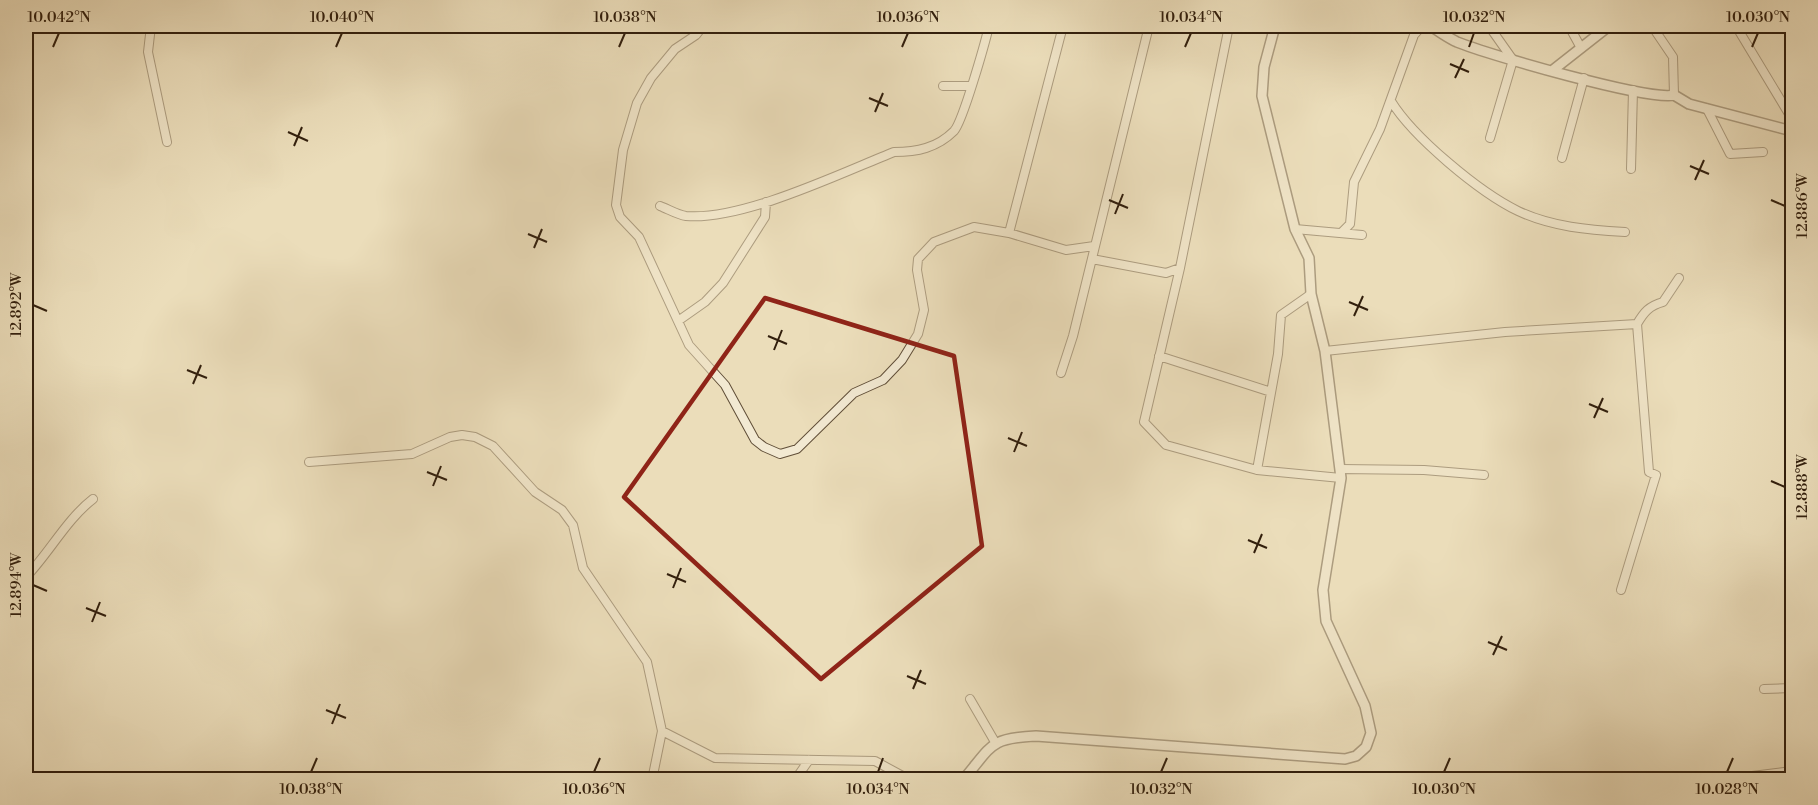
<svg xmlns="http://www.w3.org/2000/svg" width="1818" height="805" viewBox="0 0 1818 805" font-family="'Libre Bodoni',serif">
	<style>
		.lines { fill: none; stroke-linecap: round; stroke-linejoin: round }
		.minor-casing { stroke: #604e38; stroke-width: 10 }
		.tertiary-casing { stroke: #604e38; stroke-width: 12 }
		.minor { stroke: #f2e9d2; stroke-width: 8 }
		.tertiary { stroke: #f2e9d2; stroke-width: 9 }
		.marked { fill: none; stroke: #8f2418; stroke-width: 4.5; stroke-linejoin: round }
		.ticks { fill: none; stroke: #321f0d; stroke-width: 2 }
		.neatline { fill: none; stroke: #321f0d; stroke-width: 2 }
		.ticks-label { font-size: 15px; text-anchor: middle; fill: #321f0d }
	</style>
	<rect width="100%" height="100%" fill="#ebddba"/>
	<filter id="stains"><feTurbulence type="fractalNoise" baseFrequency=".00333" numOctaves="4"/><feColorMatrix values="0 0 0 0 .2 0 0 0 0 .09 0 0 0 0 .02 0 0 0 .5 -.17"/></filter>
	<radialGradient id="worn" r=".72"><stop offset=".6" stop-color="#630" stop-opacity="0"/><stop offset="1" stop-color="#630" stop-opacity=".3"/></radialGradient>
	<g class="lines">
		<defs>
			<path id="minor" d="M 151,26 L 148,52 L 167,142
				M 703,26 L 696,35 L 675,49 L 651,78 L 637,103 L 623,150 L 616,205 L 620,217 L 639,237 L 689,345 L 725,385 L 755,440 L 764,447 L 780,454 L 797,449 L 854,393 L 883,380 L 902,360 L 918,334 L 924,310 L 917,270 L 918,259 L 934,242 L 974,227 L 1009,233 L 1066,250 L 1094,246
				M 1229,26 L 1180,268 L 1144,422 L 1166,445 L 1257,470 L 1341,478
				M 1489,26 L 1513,60 L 1490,138
				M 1569,26 L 1581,48
				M 1652,26 L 1673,57 L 1674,95
				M 1736,26 L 1792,119
				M 26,30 L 27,26
				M 943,86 L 970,86
				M 1391,101 C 1413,137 1479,192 1518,211 C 1552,227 1589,230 1625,232
				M 1707,109 L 1730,154 L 1763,152
				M 1562,158 L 1584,78
				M 1631,169 L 1633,90
				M 660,206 C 668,209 678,215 686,216 C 742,221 841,173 894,152 C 917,152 937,148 954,131 C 963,121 985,43 989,26
				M 1295,229 L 1362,235
				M 1009,233 L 1063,26
				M 1341,233 L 1350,224 L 1354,182 L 1380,129 L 1414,35 L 1422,26
				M 1092,259 L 1166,273 L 1180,268
				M 678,321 L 705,302 L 723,283 L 765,217 L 766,202
				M 1325,351 L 1505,332 L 1637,324
				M 1159,356 L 1271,392
				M 1061,373 L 1073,336 L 1149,26
				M 309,462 L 412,454 L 450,437 L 462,435 L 475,437 L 493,446 L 535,492 L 562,510 L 573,525 L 583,568 L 647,662 L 662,731 L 652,780
				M 1340,469 L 1424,470 L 1484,475
				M 1257,470 L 1278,354 L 1281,315 L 1311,294
				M 26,577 C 49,553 67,519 93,499
				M 1621,590 L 1656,475 L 1649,472 L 1637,324 C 1644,312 1649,306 1663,302 L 1679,278
				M 1764,689 L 1792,688
				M 970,699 L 995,742
				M 662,731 L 715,758 L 875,761 L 910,780
				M 795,780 L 809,760
				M 1720,780 L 1792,771"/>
			<path id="tertiary" d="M 1430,26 C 1439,31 1448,38 1457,42 C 1489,55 1649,101 1674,95 L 1689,104 L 1792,131
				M 1553,70 L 1609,26
				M 963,780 C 993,745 989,738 1036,736 L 1345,759 L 1356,756 L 1366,747 L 1371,733 L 1365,706 L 1326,621 L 1323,590 L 1341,478 L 1325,351 L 1311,294 L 1309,258 L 1295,229 L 1262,96 L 1264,67 L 1275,26"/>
		</defs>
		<use href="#minor" class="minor-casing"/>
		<use href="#tertiary" class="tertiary-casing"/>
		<use href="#minor" class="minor"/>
		<use href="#tertiary" class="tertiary"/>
	</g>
	<path d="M0 0H1818V805H0ZM 765,298 L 954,356 L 982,546 L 821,679 L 624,497 Z" fill="#ebddba" fill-opacity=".55" fill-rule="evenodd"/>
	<path class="marked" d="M 765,298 L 954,356 L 982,546 L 821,679 L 624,497 Z"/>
	<path class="ticks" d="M 53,47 L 59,33M 336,47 L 342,33M 619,47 L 625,33M 902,47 L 908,33M 1185,47 L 1191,33M 1469,47 L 1474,33M 1752,47 L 1758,33M 1450,64 L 1469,72M 1455,78 L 1464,59M 869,98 L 888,106M 875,112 L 883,93M 288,132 L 308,141M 294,146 L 302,127M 1690,166 L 1709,174M 1695,180 L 1704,160M 1109,200 L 1128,208M 1771,200 L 1785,206M 1115,214 L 1123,194M 528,234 L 547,242M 534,248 L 542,229M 1349,302 L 1368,310M 33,305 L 47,311M 1354,316 L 1363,296M 768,336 L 787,344M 774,350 L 782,330M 187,370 L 207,378M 193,384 L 201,365M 1589,404 L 1608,412M 1594,418 L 1603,398M 1008,438 L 1027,446M 1014,452 L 1022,432M 427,472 L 447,480M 1771,481 L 1785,487M 433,486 L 441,466M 1248,540 L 1267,548M 1254,553 L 1262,534M 667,574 L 686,582M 33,585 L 47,591M 673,588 L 681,568M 86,608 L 106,616M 92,622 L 100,602M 1488,642 L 1507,650M 1493,655 L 1502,636M 907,676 L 926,684M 913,689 L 921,670M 326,710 L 346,718M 332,724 L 340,704M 311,772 L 317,758M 594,772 L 600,758M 878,772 L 883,758M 1161,772 L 1167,758M 1444,772 L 1450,758M 1727,772 L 1733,758"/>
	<rect width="1818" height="805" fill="none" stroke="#ebddba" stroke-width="66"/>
	<rect x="33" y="33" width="1752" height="739" class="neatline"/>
	<g class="ticks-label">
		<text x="59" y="22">10.042°N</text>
		<text x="342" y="22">10.040°N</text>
		<text x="625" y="22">10.038°N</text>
		<text x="908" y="22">10.036°N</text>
		<text x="1191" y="22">10.034°N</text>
		<text x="1474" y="22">10.032°N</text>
		<text x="1758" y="22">10.030°N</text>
		<text transform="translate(1802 206) rotate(-90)" y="5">12.886°W</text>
		<text transform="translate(16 305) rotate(-90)" y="5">12.892°W</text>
		<text transform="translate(1802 487) rotate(-90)" y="5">12.888°W</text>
		<text transform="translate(16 585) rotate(-90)" y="5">12.894°W</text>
		<text x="311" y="794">10.038°N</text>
		<text x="594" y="794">10.036°N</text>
		<text x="878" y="794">10.034°N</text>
		<text x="1161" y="794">10.032°N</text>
		<text x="1444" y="794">10.030°N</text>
		<text x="1727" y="794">10.028°N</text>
	</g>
	<rect width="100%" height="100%" filter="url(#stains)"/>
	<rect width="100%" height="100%" fill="url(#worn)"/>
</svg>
